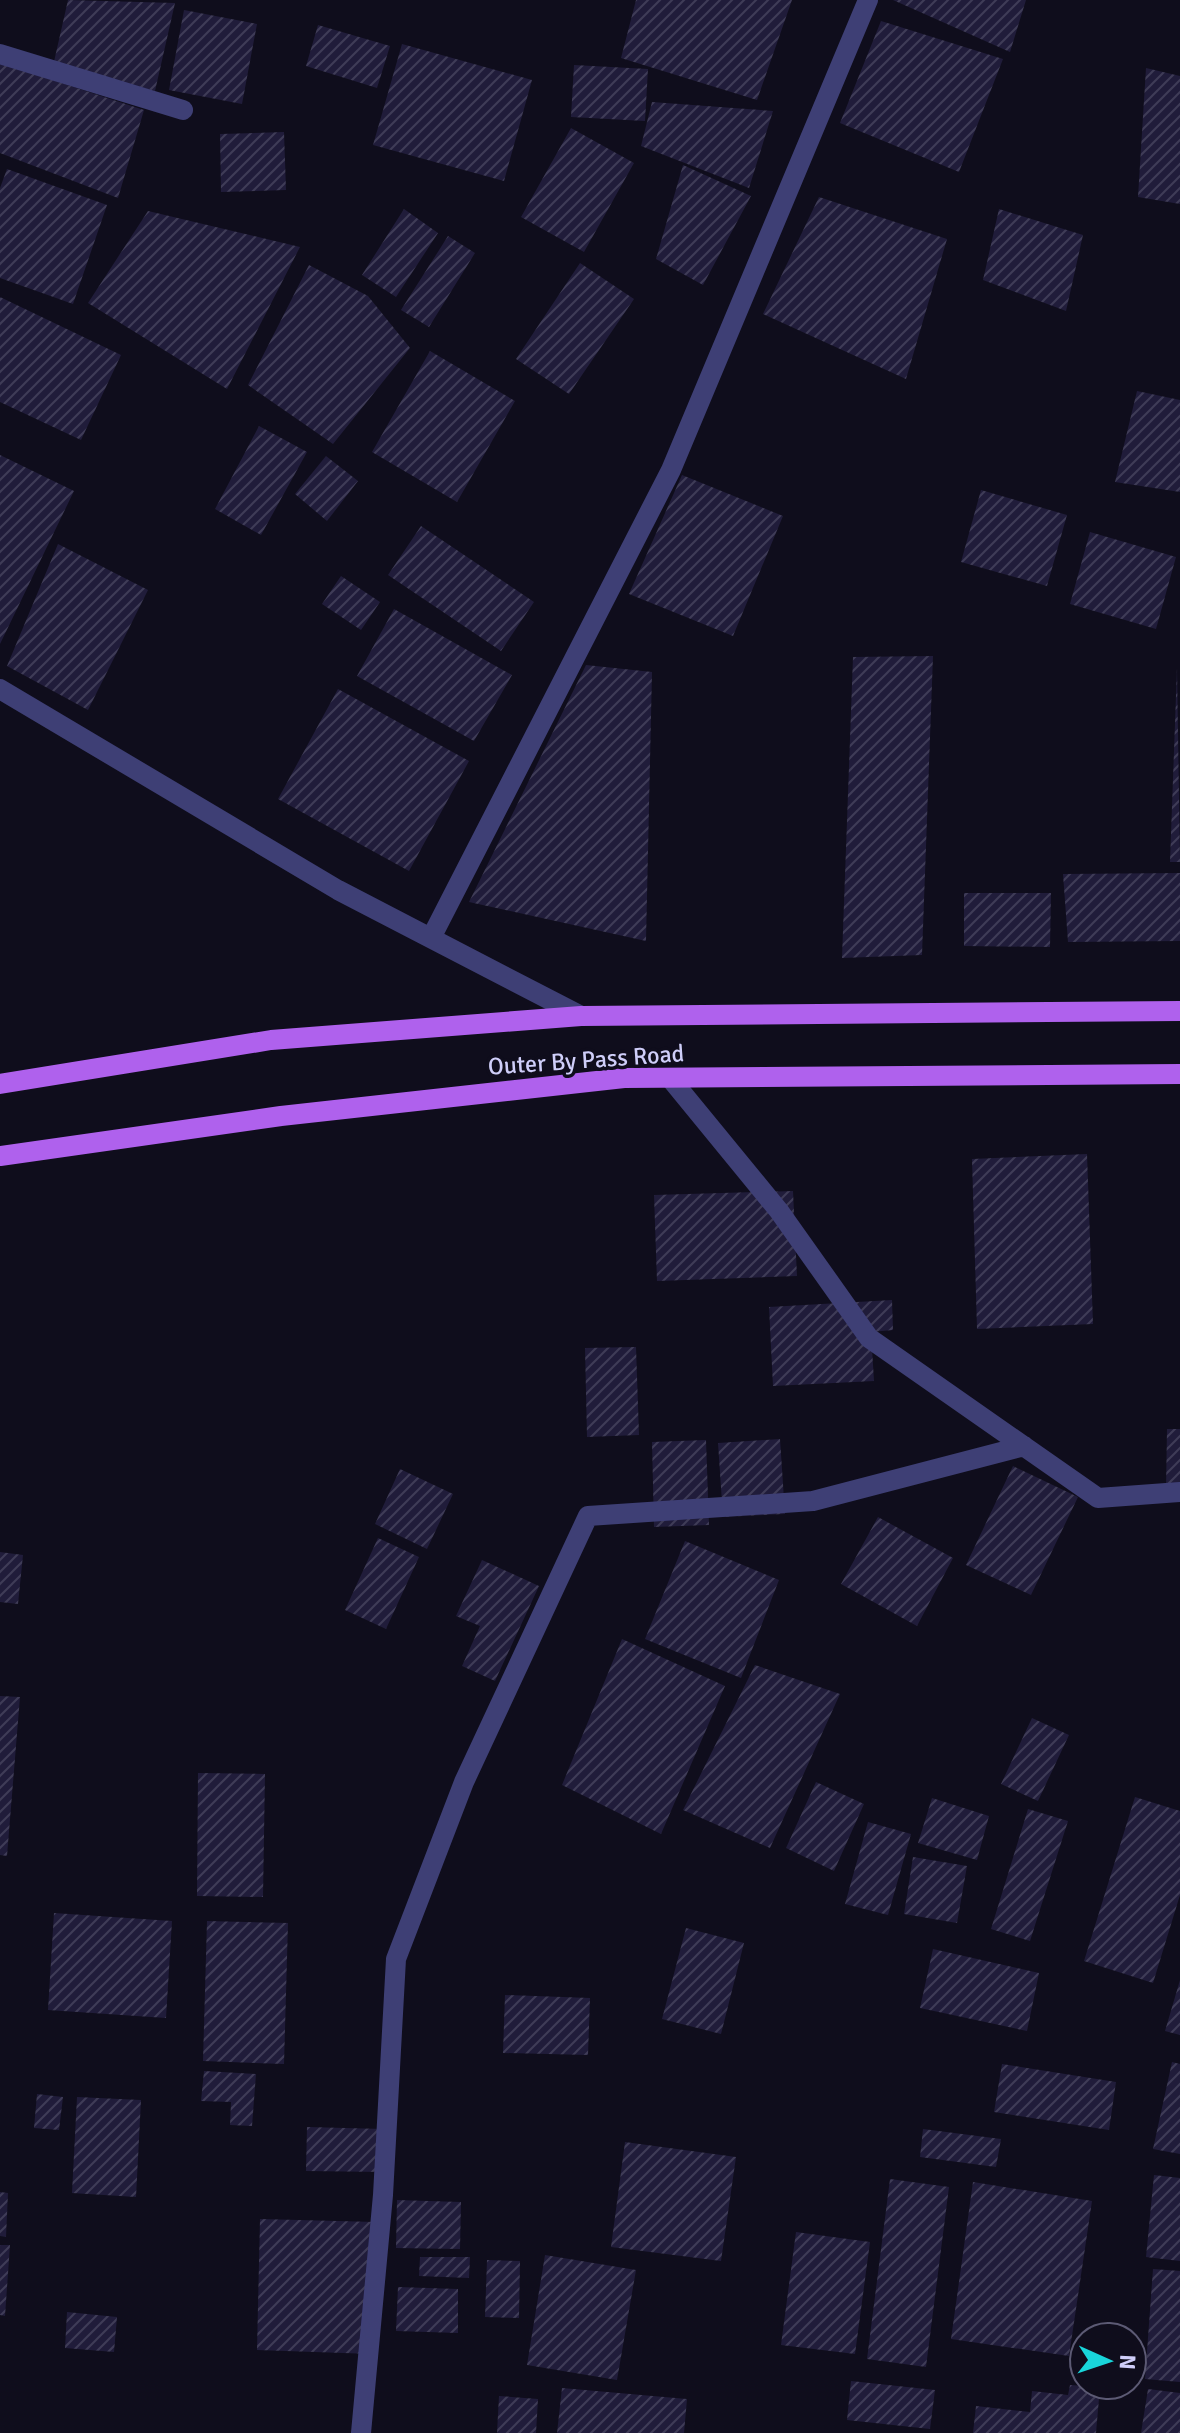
<svg xmlns="http://www.w3.org/2000/svg" width="1180" height="2433" viewBox="0 0 1180 2433" font-family="Signika,sans-serif">
	<style>
		.building { fill: url(#building-hatch) }
		.lines { fill: none; stroke-linecap: round; stroke-linejoin: round }
		.minor { stroke: #3e3f75; stroke-width: 20 }
		.primary { stroke: #af61ed; stroke-width: 20 }
		.labels { text-anchor: middle; dominant-baseline: central; stroke-width: 7; stroke-linejoin: round; paint-order: stroke }
		.street-label { font-size: 24px; fill: #cfcef9; stroke: #0f0d1c }
	</style>
	<defs>
		<pattern id="building-hatch" width="6" height="6" patternUnits="userSpaceOnUse" patternTransform="scale(2)"><rect width="6" height="6" fill="#201c3a"/><path d="M-1 1l2-2M0 6l6-6M5 7l2-2" fill="none" stroke="#3f3c57"/></pattern>
	</defs>
	<rect width="100%" height="100%" fill="#0f0d1c"/>
	<path class="building" d="M 68,0 L 175,3 L 155,91 L 53,66 Z
		M 636,0 L 792,0 L 757,100 L 621,58 Z
		M 893,0 L 1026,0 L 1010,52 Z
		M 184,10 L 257,24 L 242,104 L 169,90 Z
		M 881,21 L 1003,59 L 959,172 L 840,123 Z
		M 318,25 L 390,46 L 377,88 L 306,66 Z
		M 402,44 L 532,80 L 504,181 L 373,145 Z
		M 0,63 L 144,110 L 118,198 L 0,153 Z
		M 574,65 L 648,69 L 645,121 L 571,117 Z
		M 1146,68 L 1180,76 L 1180,204 L 1138,197 Z
		M 652,102 L 773,111 L 749,188 L 641,146 Z
		M 571,128 L 634,163 L 584,252 L 521,217 Z
		M 284,132 L 286,190 L 221,192 L 220,134 Z
		M 683,165 L 751,196 L 703,285 L 656,259 Z
		M 7,169 L 107,205 L 73,304 L 0,278 L 0,188 Z
		M 819,197 L 947,239 L 906,379 L 763,314 Z
		M 404,209 L 438,233 L 396,297 L 362,275 Z
		M 999,209 L 1083,235 L 1066,311 L 983,280 Z
		M 148,211 L 300,247 L 227,389 L 88,303 Z
		M 448,236 L 475,253 L 429,327 L 401,310 Z
		M 580,263 L 634,299 L 569,394 L 516,359 Z
		M 309,265 L 368,296 L 410,348 L 333,444 L 248,385 Z
		M 0,297 L 121,355 L 81,440 L 0,402 Z
		M 430,351 L 515,401 L 457,502 L 372,452 Z
		M 1137,391 L 1180,400 L 1180,492 L 1115,482 Z
		M 259,426 L 307,452 L 261,535 L 215,509 Z
		M 0,455 L 74,491 L 0,644 Z
		M 326,456 L 358,481 L 327,521 L 295,494 Z
		M 682,475 L 783,516 L 733,636 L 629,594 Z
		M 981,490 L 1067,515 L 1047,586 L 961,562 Z
		M 421,526 L 534,602 L 501,651 L 388,575 Z
		M 1090,532 L 1176,557 L 1156,629 L 1070,604 Z
		M 58,544 L 148,590 L 88,710 L 7,666 Z
		M 341,576 L 380,602 L 361,630 L 322,604 Z
		M 394,609 L 512,675 L 474,741 L 357,676 Z
		M 933,656 L 922,955 L 842,958 L 853,657 Z
		M 586,665 L 652,672 L 646,941 L 469,902 Z
		M 1177,668 L 1180,862 L 1170,862 Z
		M 338,689 L 469,761 L 409,871 L 278,799 Z
		M 1180,873 L 1180,941 L 1068,942 L 1063,874 Z
		M 964,893 L 1051,893 L 1050,947 L 964,946 Z
		M 1087,1154 L 1093,1324 L 977,1329 L 972,1159 Z
		M 793,1191 L 797,1276 L 657,1281 L 654,1195 Z
		M 892,1300 L 893,1330 L 871,1332 L 874,1381 L 773,1386 L 769,1307 Z
		M 636,1347 L 639,1435 L 587,1437 L 585,1348 Z
		M 1167,1429 L 1180,1429 L 1180,1489 L 1166,1489 Z
		M 780,1439 L 785,1514 L 723,1517 L 718,1443 Z
		M 706,1440 L 709,1525 L 654,1527 L 652,1442 Z
		M 1013,1466 L 1078,1497 L 1031,1595 L 966,1565 Z
		M 400,1469 L 453,1494 L 427,1549 L 375,1524 Z
		M 878,1517 L 953,1558 L 917,1626 L 841,1584 Z
		M 378,1538 L 419,1557 L 386,1629 L 345,1610 Z
		M 685,1541 L 779,1580 L 741,1678 L 645,1639 Z
		M 0,1552 L 23,1555 L 18,1604 L 0,1602 Z
		M 482,1560 L 539,1586 L 495,1681 L 462,1666 L 480,1626 L 456,1616 Z
		M 622,1639 L 725,1686 L 661,1834 L 562,1785 Z
		M 755,1665 L 840,1694 L 770,1848 L 683,1810 Z
		M 0,1696 L 20,1697 L 7,1856 L 0,1855 Z
		M 1032,1718 L 1069,1735 L 1038,1801 L 1001,1784 Z
		M 198,1773 L 265,1774 L 263,1897 L 197,1896 Z
		M 816,1782 L 864,1804 L 834,1871 L 786,1848 Z
		M 1135,1797 L 1180,1811 L 1180,1895 L 1153,1983 L 1084,1961 Z
		M 932,1798 L 989,1816 L 977,1860 L 918,1843 Z
		M 1028,1809 L 1068,1821 L 1030,1941 L 991,1929 Z
		M 868,1822 L 911,1834 L 888,1915 L 845,1904 Z
		M 913,1857 L 967,1866 L 957,1923 L 904,1914 Z
		M 54,1913 L 172,1921 L 166,2018 L 48,2010 Z
		M 207,1921 L 288,1923 L 284,2064 L 203,2061 Z
		M 686,1928 L 744,1943 L 721,2034 L 662,2019 Z
		M 933,1949 L 1039,1973 L 1027,2031 L 920,2008 Z
		M 1180,1980 L 1180,2035 L 1165,2031 Z
		M 505,1995 L 590,1998 L 588,2055 L 503,2053 Z
		M 1172,2062 L 1180,2064 L 1180,2154 L 1153,2149 Z
		M 1002,2064 L 1116,2082 L 1109,2130 L 994,2112 Z
		M 204,2071 L 256,2074 L 252,2126 L 230,2125 L 231,2102 L 201,2101 Z
		M 37,2094 L 63,2097 L 59,2130 L 34,2128 Z
		M 77,2097 L 141,2100 L 136,2197 L 72,2193 Z
		M 307,2127 L 384,2129 L 383,2172 L 306,2171 Z
		M 923,2129 L 1001,2139 L 996,2167 L 920,2157 Z
		M 625,2142 L 736,2157 L 721,2261 L 611,2247 Z
		M 1154,2175 L 1180,2178 L 1180,2261 L 1146,2257 Z
		M 890,2179 L 949,2187 L 926,2367 L 867,2359 Z
		M 973,2182 L 1092,2201 L 1069,2356 L 951,2339 Z
		M 0,2192 L 8,2193 L 6,2237 L 0,2236 Z
		M 397,2200 L 461,2202 L 460,2249 L 396,2248 Z
		M 260,2219 L 376,2222 L 372,2354 L 257,2350 Z
		M 796,2232 L 870,2242 L 855,2354 L 781,2345 Z
		M 0,2245 L 10,2245 L 5,2316 L 0,2315 Z
		M 545,2255 L 636,2270 L 617,2380 L 527,2365 Z
		M 420,2257 L 470,2257 L 469,2278 L 419,2276 Z
		M 487,2260 L 520,2261 L 519,2318 L 485,2317 Z
		M 1153,2269 L 1180,2271 L 1180,2382 L 1145,2379 Z
		M 398,2287 L 458,2289 L 458,2333 L 396,2331 Z
		M 67,2312 L 117,2317 L 114,2352 L 65,2348 Z
		M 851,2381 L 935,2390 L 930,2429 L 847,2420 Z
		M 1070,2385 L 1100,2387 L 1096,2433 L 973,2433 L 976,2406 L 1030,2412 L 1032,2391 L 1068,2395 Z
		M 562,2388 L 687,2399 L 684,2433 L 557,2433 Z
		M 1148,2389 L 1180,2393 L 1180,2433 L 1141,2433 Z
		M 499,2396 L 538,2399 L 536,2433 L 497,2433 Z"/>
	<g class="lines">
		<path class="minor" d="M 0,54 L 183,110
			M 0,689 L 338,890 L 581,1016
			M 431,938 L 671,470 L 868,0
			M 670,1078 L 779,1211 L 869,1338 L 1098,1498 L 1180,1492
			M 361,2433 L 383,2195 L 396,1959 L 464,1782 L 588,1516 L 813,1501 L 1024,1446"/>
		<path class="primary" d="M 0,1084 L 271,1040 L 581,1016 L 1180,1011
			M 0,1156 L 281,1116 L 624,1078 L 1180,1074"/>
	</g>
	<g class="labels">
		<g class="street-label">
			<text transform="translate(586 1060) rotate(-4)">Outer By Pass Road</text>
		</g>
	</g>
	<g transform="translate(1108 2361) rotate(93)"><circle r="38" fill="#0f0d1c" stroke="#5c5a74" stroke-width="2"/>
	<path d="M0-6L14 30L0 20L-14 30Z" fill="#19d5da"/>
	<text y="-12" font-size="22" font-weight="bold" text-anchor="middle" fill="#cfcef9">N</text>
	</g>
</svg>
